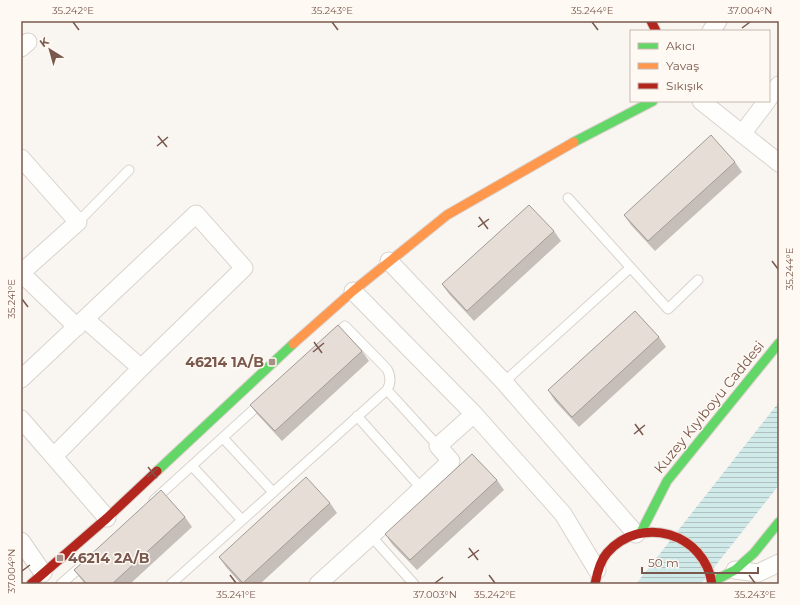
<svg xmlns="http://www.w3.org/2000/svg" width="800" height="605" viewBox="0 0 800 605" font-family="Montserrat,sans-serif">
	<style>
		.water { fill: url(#water-rules) }
		.lines { fill: none; stroke-linecap: round; stroke-linejoin: round }
		.lane-casing { stroke: #d9d2cd; stroke-width: 11 }
		.street-casing { stroke: #d9d2cd; stroke-width: 19 }
		.fast-casing { stroke: #d9d0cb; stroke-width: 11 }
		.slow-casing { stroke: #d9d0cb; stroke-width: 11 }
		.jam-casing { stroke: #d9d0cb; stroke-width: 11 }
		.lane { stroke: #fefefd; stroke-width: 9 }
		.street { stroke: #fefefd; stroke-width: 17 }
		.fast { stroke: #63d668; stroke-width: 9 }
		.slow { stroke: #ff974d; stroke-width: 9 }
		.jam { stroke: #b3261e; stroke-width: 9 }
		.wall { fill: #c6beb9 }
		.building { fill: #e6ddd7; stroke: #a19b96 }
		.ticks { fill: none; stroke: #79594e; stroke-width: 1.5 }
		.poi-dot { fill: #a69087; stroke: #fff9f3; stroke-width: 1.5 }
		.labels { text-anchor: middle; dominant-baseline: central; stroke-width: 3; stroke-linejoin: round; paint-order: stroke }
		.poi-label { font-size: 14px; font-weight: bold; fill: #79594e; stroke: #fff9f3; text-anchor: end }
		.street-label { font-size: 14px; fill: #79594e; stroke: #fff9f3 }
		.neatline { fill: none; stroke: #79594e; stroke-width: 1.5 }
		.ticks-label { font-size: 10px; text-anchor: middle; fill: #79594e }
	</style>
	<defs>
		<pattern id="water-rules" width="6" height="5" patternUnits="userSpaceOnUse"><rect width="6" height="5" fill="#d0eaea"/><path d="M0 2.5h6" fill="none" stroke="#aec1c0"/></pattern>
	</defs>
	<rect width="100%" height="100%" fill="#f9f5f0"/>
	<path class="water" d="M 779,402 L 779,485 L 701,584 L 636,584 Z"/>
	<g class="lines">
		<defs>
			<path id="lane" d="M 568,198 L 668,309 L 698,280
				M 78,222 L 129,170
				M 333,337 L 345,326 L 387,369 C 391,376 391,383 387,390
				M 504,382 L 630,268
				M 357,416 L 422,489
				M 223,438 L 273,492
				M 192,466 L 242,520
				M 154,500 L 263,401
				M 371,536 L 414,584
				M 61,584 L 84,564
				M 171,584 L 387,390 L 438,446"/>
			<path id="street" d="M 711,31 L 718,21
				M 21,48 L 28,42
				M 769,98 L 779,85
				M 701,101 L 779,163
				M 742,134 L 767,101
				M 21,158 L 78,222 L 21,273 L 77,327
				M 389,261 L 504,382 L 636,534
				M 353,291 L 474,414 L 563,514 L 597,570
				M 85,319 L 141,368
				M 21,379 L 196,214 L 244,268 L 141,368 L 54,456
				M 21,419 L 107,518
				M 21,541 L 43,573
				M 735,570 L 758,573 L 779,563
				M 318,584 L 371,536 L 451,461 L 438,446 L 474,414"/>
			<path id="fast" d="M 574,142 L 653,101
				M 157,471 L 293,344
				M 641,532 L 667,481 L 779,343
				M 712,582 L 735,570 L 754,553 L 779,522"/>
			<path id="slow" d="M 293,344 L 353,291 L 447,215 L 574,142"/>
			<path id="jam" d="M 651,21 L 656,31
				M 31,584 L 107,518 L 157,471
				M 595,584 C 597,573 600,561 607,553 C 641,514 705,533 712,584"/>
		</defs>
		<use href="#lane" class="lane-casing"/>
		<use href="#street" class="street-casing"/>
		<use href="#fast" class="fast-casing"/>
		<use href="#slow" class="slow-casing"/>
		<use href="#jam" class="jam-casing"/>
		<use href="#lane" class="lane"/>
		<use href="#street" class="street"/>
		<use href="#fast" class="fast"/>
		<use href="#slow" class="slow"/>
		<use href="#jam" class="jam"/>
	</g>
	<path class="wall" d="M 735,162 L 742,172 L 655,251 L 631,225 L 624,215 Z
		M 554,231 L 561,241 L 474,321 L 449,294 L 442,284 Z
		M 659,337 L 666,347 L 579,427 L 555,401 L 548,390 Z
		M 362,351 L 369,361 L 282,441 L 258,415 L 250,405 Z
		M 497,480 L 504,490 L 417,570 L 392,544 L 385,534 Z
		M 330,503 L 337,513 L 260,584 L 241,584 L 226,567 L 219,557 Z
		M 185,517 L 192,527 L 130,584 L 85,584 L 74,570 Z"/>
	<path class="building" d="M 711,135 L 735,162 L 648,241 L 624,215 Z
		M 529,205 L 554,231 L 467,311 L 442,284 Z
		M 635,311 L 659,337 L 572,417 L 548,390 Z
		M 338,325 L 362,351 L 275,431 L 250,405 Z
		M 472,454 L 497,480 L 410,560 L 385,534 Z
		M 306,477 L 330,503 L 243,583 L 219,557 Z
		M 161,490 L 185,517 L 112,584 L 87,584 L 74,570 Z"/>
	<path class="ticks" d="M 73,22 L 79,30M 332,22 L 338,30M 592,22 L 598,30M 742,28 L 750,22M 158,136 L 167,147M 157,146 L 168,137M 479,217 L 488,229M 478,227 L 489,219M 772,261 L 778,269M 22,299 L 28,307M 314,342 L 322,353M 313,352 L 324,343M 635,424 L 643,435M 634,434 L 645,425M 148,467 L 157,478M 147,477 L 158,468M 469,548 L 478,560M 468,558 L 479,550M 22,571 L 30,565M 230,575 L 236,583M 489,575 L 495,583M 749,575 L 755,583M 435,583 L 443,577"/>
	<g class="poi-dot">
		<rect x="268" y="358" width="8" height="8" rx="2"/>
		<rect x="56" y="554" width="8" height="8" rx="2"/>
	</g>
	<g class="labels">
		<g class="poi-label">
			<text x="264" y="362">46214 1A/B</text>
			<text x="68" y="558" text-anchor="start">46214 2A/B</text>
		</g>
		<g class="street-label">
			<text transform="translate(709 407) rotate(-51)">Kuzey Kıyıboyu Caddesi</text>
		</g>
	</g>
	<rect width="800" height="605" fill="none" stroke="#fff9f3" stroke-width="44"/>
	<rect x="630" y="30" width="140" height="72" fill="#fff9f3" stroke="#c9b9b1"/>
	<rect x="638" y="43" width="20" height="6" fill="#63d668" stroke="#c9b9b1"/>
	<text x="666" y="50" font-size="12" fill="#79594e">Akıcı</text>
	<rect x="638" y="63" width="20" height="6" fill="#ff974d" stroke="#c9b9b1"/>
	<text x="666" y="70" font-size="12" fill="#79594e">Yavaş</text>
	<rect x="638" y="83" width="20" height="6" fill="#b3261e" stroke="#c9b9b1"/>
	<text x="666" y="90" font-size="12" fill="#79594e">Sıkışık</text>
	<g transform="translate(50 50) rotate(323)" stroke="#fff9f3" stroke-width="3" paint-order="stroke">
	<path d="M0-3L7 15L0 10L-7 15Z" fill="#79594e"/>
	<text y="-6" font-size="11" font-weight="bold" text-anchor="middle" fill="#79594e">K</text>
	</g>
	<path d="M642 567v6h116v-6" fill="none" stroke="#79594e" stroke-width="2"/>
	<text x="648" y="567" font-size="12" fill="#79594e" stroke="#fff9f3" stroke-width="3" paint-order="stroke">50 m</text>
	<rect x="22" y="22" width="756" height="561" class="neatline"/>
	<g class="ticks-label">
		<text x="73" y="14">35.242°E</text>
		<text x="332" y="14">35.243°E</text>
		<text x="592" y="14">35.244°E</text>
		<text x="750" y="14">37.004°N</text>
		<text transform="translate(789 269) rotate(-90)" y="4">35.244°E</text>
		<text transform="translate(11 299) rotate(-90)" y="4">35.241°E</text>
		<text transform="translate(11 571) rotate(-90)" y="4">37.004°N</text>
		<text x="236" y="598">35.241°E</text>
		<text x="435" y="598">37.003°N</text>
		<text x="495" y="598">35.242°E</text>
		<text x="755" y="598">35.243°E</text>
	</g>
</svg>
